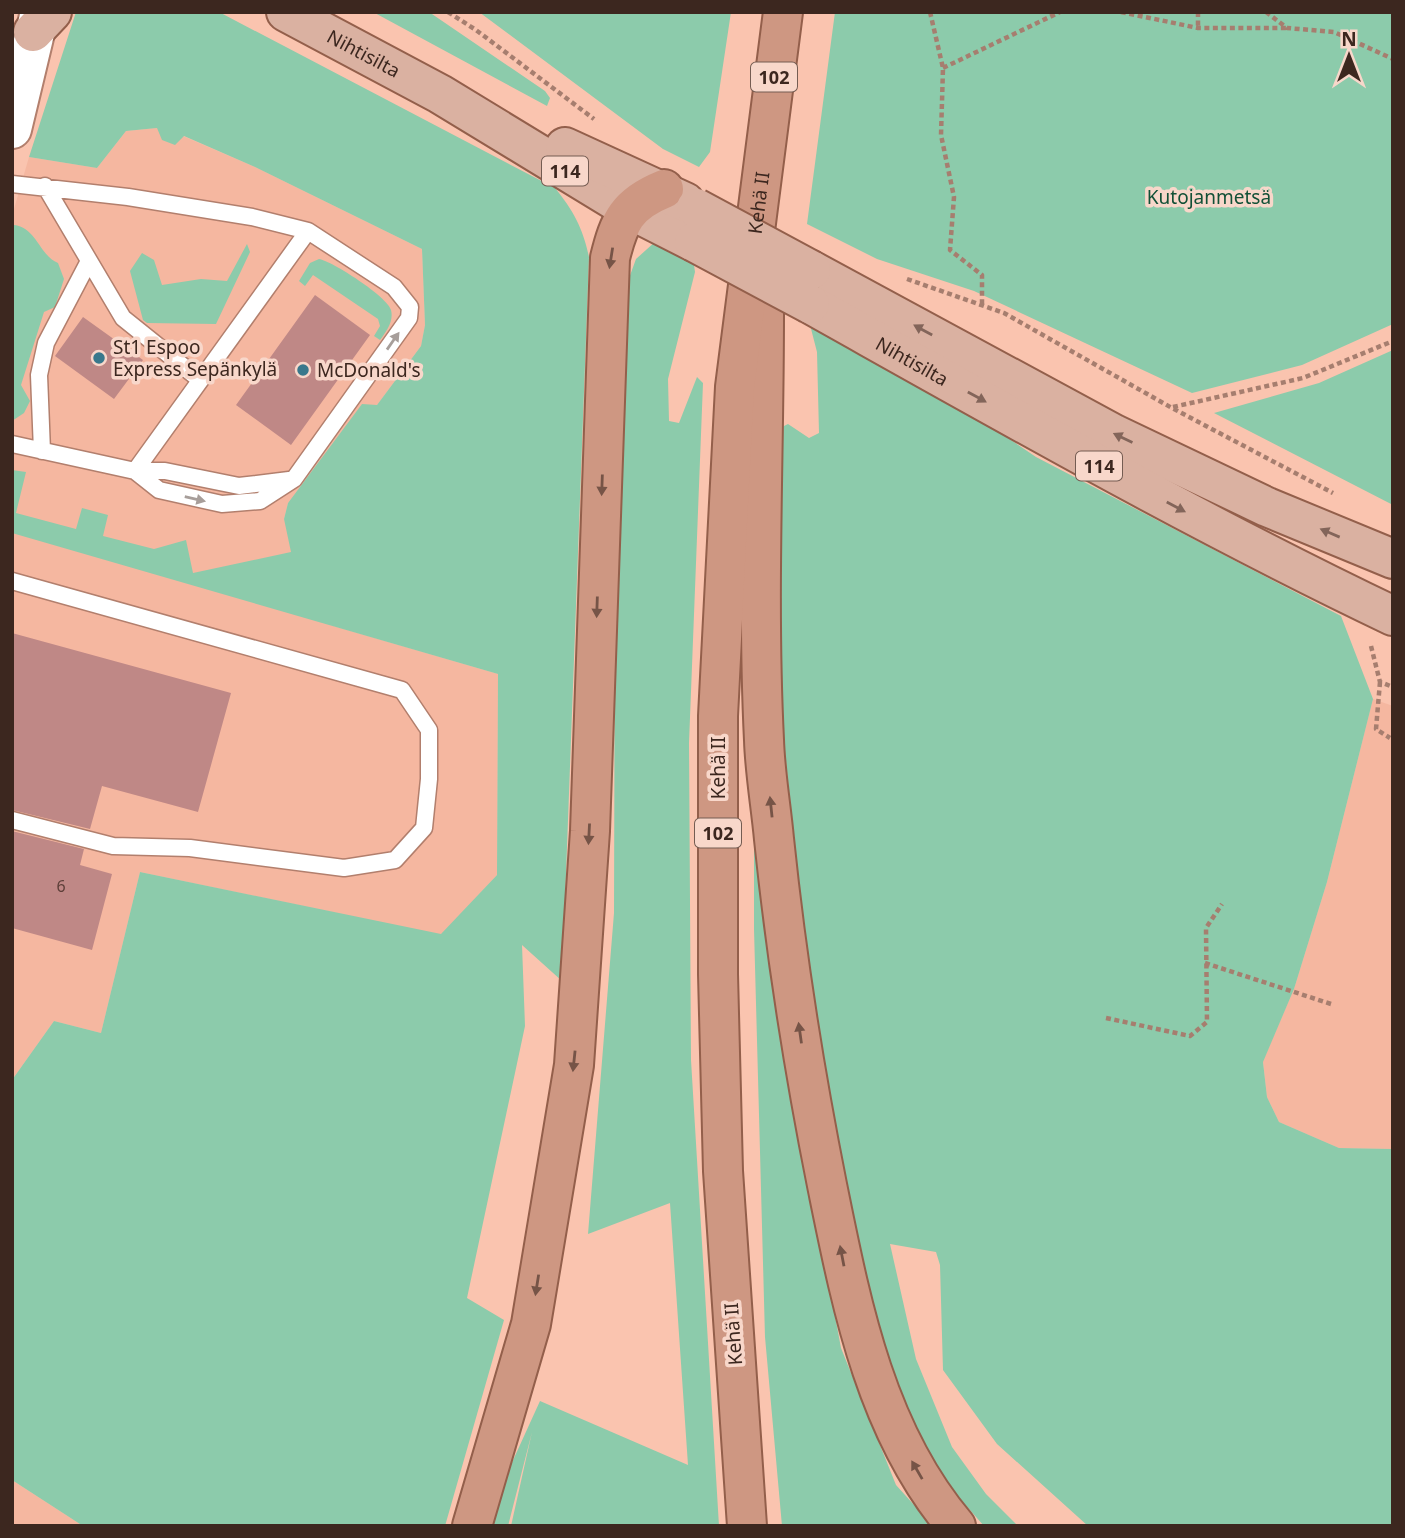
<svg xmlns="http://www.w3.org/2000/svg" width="1405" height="1538" viewBox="0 0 1405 1538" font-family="'Noto Sans',sans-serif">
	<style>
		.built { fill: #f5b7a0 }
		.green { fill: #8ccbab }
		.building { fill: #bf8886 }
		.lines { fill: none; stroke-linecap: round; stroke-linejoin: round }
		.service-casing { stroke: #b27f6d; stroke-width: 19 }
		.tertiary-casing { stroke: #b27f6d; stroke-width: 42 }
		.primary-casing { stroke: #935f4b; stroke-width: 42 }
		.trunk-casing { stroke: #935f4b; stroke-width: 42 }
		.path { stroke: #a67e6f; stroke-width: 4.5; stroke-dasharray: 5 3.5; stroke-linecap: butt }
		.service { stroke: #fff; stroke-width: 16 }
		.tertiary { stroke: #fff; stroke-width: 38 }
		.primary { stroke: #dab1a1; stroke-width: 38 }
		.trunk { stroke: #ce9782; stroke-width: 38 }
		.primary-bridge-casing { stroke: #935f4b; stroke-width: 42; stroke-linecap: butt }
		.primary-bridge { stroke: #dab1a1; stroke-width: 38 }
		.oneway { fill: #765447 }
		.oneway2 { fill: #83655a }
		.oneway3 { fill: #a79e9a }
		.poi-dot { fill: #39788c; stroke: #f8d7ca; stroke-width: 2.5 }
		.labels { text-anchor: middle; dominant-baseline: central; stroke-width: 7; stroke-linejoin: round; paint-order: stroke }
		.number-label { font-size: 16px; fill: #5d3f39 }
		.shield { fill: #f8d7ca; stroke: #745c52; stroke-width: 2 }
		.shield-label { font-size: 18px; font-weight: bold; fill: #3c271f }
		.street-label { font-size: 19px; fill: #3c271f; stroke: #f8d7ca }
		.park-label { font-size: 19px; fill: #115036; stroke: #f8d7ca }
		.poi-label { font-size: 19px; fill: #3c271f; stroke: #f8d7ca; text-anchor: start }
	</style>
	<rect width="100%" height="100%" fill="#fac4af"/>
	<path class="built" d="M 157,128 L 183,136 L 255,167 L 422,249 L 425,325 L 421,346 L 377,405 L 362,405 L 288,503 L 284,519 L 330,625 L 498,674 L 497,875 L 441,935 L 140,872 L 101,1033 L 54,1021 L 12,1080 L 12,216 L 29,157 L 97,168 L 126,131 Z
		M 1373,699 L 1393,706 L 1393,1149 L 1339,1148 L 1279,1122 L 1267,1097 L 1263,1061 L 1294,989 L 1327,882 Z
		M 12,1480 L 83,1526 L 12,1526 Z"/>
	<path class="green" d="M 76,12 L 219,12 L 555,188 C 573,210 583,228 589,257 L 562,981 L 522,945 L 525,1026 L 467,1298 L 504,1320 L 445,1526 L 83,1526 L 12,1480 L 12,1080 L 54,1021 L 101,1033 L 140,872 L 441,934 L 497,875 L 498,674 L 12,533 L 12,470 L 26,472 L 16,513 L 76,529 L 82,508 L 108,515 L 103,536 L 154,549 L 186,540 L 193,573 L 291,552 L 284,519 L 288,503 L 362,404 L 377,405 L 421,346 L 425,325 L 422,249 L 255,167 L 184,136 L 175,145 L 162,140 L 157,128 L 126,131 L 97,168 L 29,157 Z
		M 373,12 L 429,12 L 545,91 L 550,98 L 547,106 Z
		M 479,12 L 731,12 L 710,152 L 699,167 L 663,149 Z
		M 835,12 L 1393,12 L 1393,324 L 1302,365 L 1192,393 L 974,291 L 877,259 L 807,224 Z
		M 14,225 C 37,228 39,255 58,263 L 64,279 L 55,307 L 44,312 L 21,385 L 30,401 L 24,413 L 12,421 Z
		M 656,241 L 693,258 L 695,272 L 668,379 L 669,421 L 679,423 L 697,377 L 703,383 L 689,743 L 691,1060 L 719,1526 L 511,1526 L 532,1432 L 508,1526 L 483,1526 L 540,1401 L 688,1465 L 670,1203 L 588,1234 L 614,913 L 615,565 L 628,281 L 636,259 Z
		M 247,244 L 250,252 L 216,324 L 147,323 L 143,320 L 130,271 L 142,253 L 154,260 L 162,285 L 201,279 L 227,281 Z
		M 319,259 C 332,261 388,297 391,310 C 394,321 386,332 380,340 L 374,336 L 380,326 L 378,319 L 313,275 L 305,286 L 299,281 L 310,263 Z
		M 809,321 L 940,392 L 1036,457 L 1341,616 L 1373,699 L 1327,882 L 1294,989 L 1263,1062 L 1267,1097 L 1279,1122 L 1339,1148 L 1393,1149 L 1393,1526 L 1088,1526 L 997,1444 L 943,1370 L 940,1265 L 936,1252 L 890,1244 L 916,1359 L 952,1447 L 986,1494 L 1018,1526 L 984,1526 L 926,1460 L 885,1368 L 844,1207 L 804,937 L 781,712 L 780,428 L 788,424 L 809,438 L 819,433 L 817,352 Z
		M 1393,350 L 1393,505 L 1214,413 L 1319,383 Z
		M 754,793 L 794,1096 L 841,1348 L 896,1485 L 933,1526 L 782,1526 L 765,1337 L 754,929 Z"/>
	<path class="building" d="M 315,295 L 370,335 L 291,445 L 236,405 Z
		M 83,317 L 143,360 L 114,399 L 55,356 Z
		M 12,633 L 231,693 L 198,812 L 102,786 L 90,829 L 12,810 Z
		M 12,831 L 84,849 L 80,865 L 112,874 L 92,950 L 12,928 Z"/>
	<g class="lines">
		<defs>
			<path id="service" d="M 12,184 L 128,197 L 252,217 L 308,231 L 394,287 L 410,307 L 409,318 L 294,479 L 260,501 L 222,504 L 159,490 L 135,471
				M 45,186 L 123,318 L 199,379
				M 12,444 L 135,471 L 165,471 L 239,486 L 289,480
				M 42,451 L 39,375 L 46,343 L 89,261
				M 135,471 L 308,231
				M 12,581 L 402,690 L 429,730 L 429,779 L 424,828 L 395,860 L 344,868 L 190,848 L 113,846 L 12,820"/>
			<path id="tertiary" d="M 12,129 L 40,12"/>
			<g id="primary">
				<path id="s1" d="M 286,12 L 440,94 L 629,209 L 694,242"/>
				<path d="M 33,32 L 52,12"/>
				<path d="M 565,147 L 685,202"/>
				<path d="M 811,270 L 1114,434 L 1267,507 L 1393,559"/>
				<path id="s2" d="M 810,304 C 1003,412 1194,521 1393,616"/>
			</g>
			<g id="trunk">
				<path d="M 764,314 C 764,456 757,598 764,740 C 765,773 771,806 774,839 C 786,955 804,1070 827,1185 C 851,1303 875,1431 956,1526"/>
				<path d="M 472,1526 L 531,1324 L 574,1065 L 590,831 L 610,258 C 619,221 627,204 664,189"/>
				<path id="s3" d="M 747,1526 L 723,1171 L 718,974 L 718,716 L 735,387 L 783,12"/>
			</g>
		</defs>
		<use href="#service" class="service-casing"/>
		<use href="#tertiary" class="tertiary-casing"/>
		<use href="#primary" class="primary-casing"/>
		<use href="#trunk" class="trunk-casing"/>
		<path class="path" d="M 448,12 L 476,30 L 594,119
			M 930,12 L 943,68 L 941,135 L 954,197 L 950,250 L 982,275 L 982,304
			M 1121,12 L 1198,28 L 1287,28
			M 1198,12 L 1198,28
			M 1266,12 L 1287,28 L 1334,32 L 1393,59
			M 943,68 L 1060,12
			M 907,279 L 1004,313 L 1172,408 L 1333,493
			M 1173,407 L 1303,378 L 1393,341
			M 1371,646 L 1380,682 L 1393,687
			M 1380,682 L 1376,729 L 1390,738
			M 1205,963 L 1331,1004
			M 1106,1018 L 1190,1036 L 1207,1022 L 1206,928 L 1222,904"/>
		<use href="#service" class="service"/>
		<use href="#tertiary" class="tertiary"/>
		<use href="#primary" class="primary"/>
		<use href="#trunk" class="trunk"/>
		<defs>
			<path id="primary-bridge" d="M 696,208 L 811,270
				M 694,242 L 810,304"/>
		</defs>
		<use href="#primary-bridge" class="primary-bridge-casing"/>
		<use href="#primary-bridge" class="primary-bridge"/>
	</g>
	<defs><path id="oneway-solid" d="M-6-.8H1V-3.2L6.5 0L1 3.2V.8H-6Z" transform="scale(1.75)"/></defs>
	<g class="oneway">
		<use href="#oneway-solid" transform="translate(611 258) rotate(99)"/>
		<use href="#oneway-solid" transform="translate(602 485) rotate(92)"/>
		<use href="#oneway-solid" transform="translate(597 607) rotate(92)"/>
		<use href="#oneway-solid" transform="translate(771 807) rotate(-96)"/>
		<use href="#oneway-solid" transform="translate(589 834) rotate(93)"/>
		<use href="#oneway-solid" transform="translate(800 1033) rotate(-98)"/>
		<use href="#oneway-solid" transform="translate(574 1061) rotate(96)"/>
		<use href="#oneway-solid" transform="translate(842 1256) rotate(-101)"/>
		<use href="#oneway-solid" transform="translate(537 1285) rotate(99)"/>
		<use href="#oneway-solid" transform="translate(917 1470) rotate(-120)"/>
	</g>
	<g class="oneway2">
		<use href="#oneway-solid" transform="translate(923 330) rotate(-151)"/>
		<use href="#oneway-solid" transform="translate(977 397) rotate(29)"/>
		<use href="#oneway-solid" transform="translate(1123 438) rotate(-154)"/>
		<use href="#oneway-solid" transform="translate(1176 507) rotate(28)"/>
		<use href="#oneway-solid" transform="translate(1330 533) rotate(-157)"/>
	</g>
	<g class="oneway3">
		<use href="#oneway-solid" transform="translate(393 341) rotate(-55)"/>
		<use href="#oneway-solid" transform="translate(195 499) rotate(13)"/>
	</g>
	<g class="poi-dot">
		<circle cx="99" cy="358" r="7"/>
		<circle cx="303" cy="370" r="7"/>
	</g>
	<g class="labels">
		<g class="number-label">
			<text x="61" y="886">6</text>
		</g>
		<g class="shield">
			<rect x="751" y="62.5" width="46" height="29" rx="5"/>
			<rect x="542" y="156.5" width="46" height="29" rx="5"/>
			<rect x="1076" y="451.5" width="46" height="29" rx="5"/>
			<rect x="695" y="818.5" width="46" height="29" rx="5"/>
		</g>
		<g class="shield-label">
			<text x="774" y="77">102</text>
			<text x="565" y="171">114</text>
			<text x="1099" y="466">114</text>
			<text x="718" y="833">102</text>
		</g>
		<g class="street-label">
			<text stroke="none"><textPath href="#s1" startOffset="88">Nihtisilta</textPath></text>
			<text stroke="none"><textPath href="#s3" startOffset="1326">Kehä II</textPath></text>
			<text stroke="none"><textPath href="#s2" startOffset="117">Nihtisilta</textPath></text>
			<text transform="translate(718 768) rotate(-90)">Kehä II</text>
			<text transform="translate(733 1334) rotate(-94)">Kehä II</text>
		</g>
		<g class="park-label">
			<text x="1209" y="197">Kutojanmetsä</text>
		</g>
		<g class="poi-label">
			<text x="113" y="347">St1 Espoo<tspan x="113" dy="22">Express Sepänkylä</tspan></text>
			<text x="317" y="370">McDonald's</text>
		</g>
	</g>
	<rect width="1405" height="1538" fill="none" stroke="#3c271f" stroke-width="28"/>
	<g transform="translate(1349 56)" stroke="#f8d7ca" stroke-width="5" paint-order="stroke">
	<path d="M0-5L12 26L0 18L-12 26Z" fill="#3c271f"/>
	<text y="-10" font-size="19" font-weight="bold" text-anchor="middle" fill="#3c271f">N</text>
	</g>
</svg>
